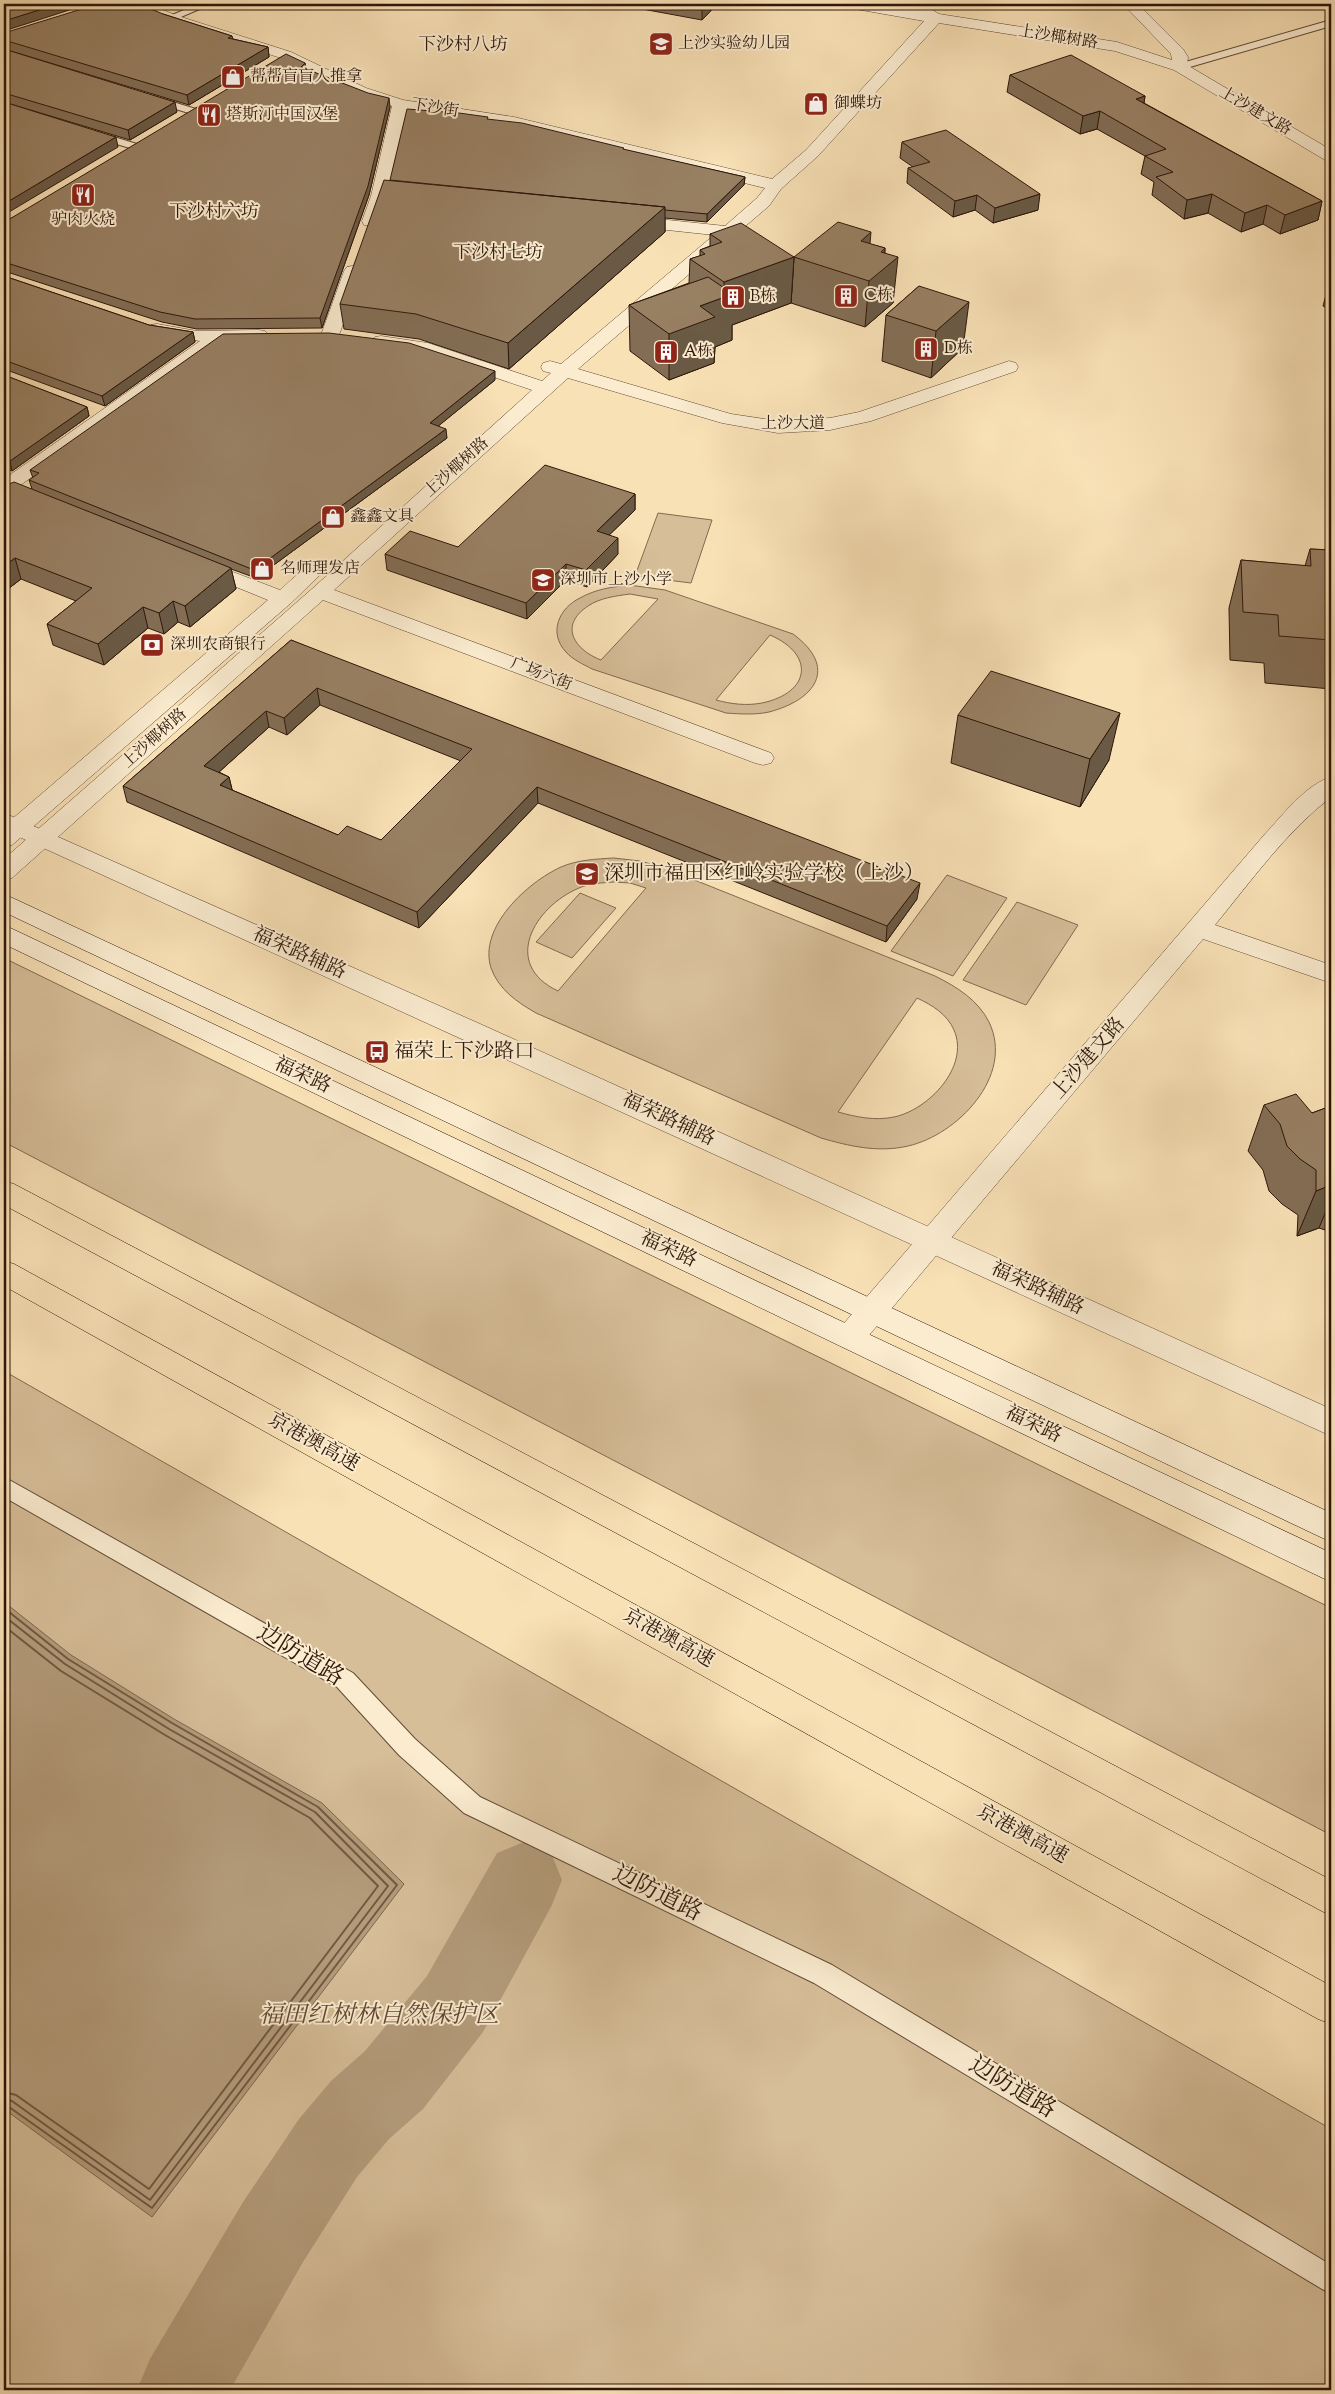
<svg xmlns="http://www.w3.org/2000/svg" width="1335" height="2394" viewBox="0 0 1335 2394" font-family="'Sorts Mill Goudy','Noto Serif SC',serif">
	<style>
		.green { fill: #d6be99; stroke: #826a51; fill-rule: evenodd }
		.water { fill: #b49c7b; stroke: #7e664d }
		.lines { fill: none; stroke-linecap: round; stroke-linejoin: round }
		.shore { stroke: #715942; stroke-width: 2 }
		.river { fill: #b49c7b; fill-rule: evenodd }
		.service-casing { stroke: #614934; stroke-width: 2 }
		.minor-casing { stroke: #614934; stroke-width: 1 }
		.tertiary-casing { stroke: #614934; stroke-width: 1 }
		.secondary-casing { stroke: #2e1609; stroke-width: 1 }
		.motorway-casing { stroke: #2e1609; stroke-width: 1 }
		.service { fill: #fbecd0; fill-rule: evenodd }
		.minor { fill: #fbecd0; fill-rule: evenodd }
		.tertiary { fill: #fbecd0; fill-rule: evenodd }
		.secondary { fill: #fbecd0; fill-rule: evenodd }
		.motorway { fill: #f9e1b6; fill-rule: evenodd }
		.wall { fill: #836e55; stroke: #2e1609; fill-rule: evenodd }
		.shaded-wall { fill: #6a5a45; stroke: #2e1609 }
		.building { fill: #988063; stroke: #2e1609; fill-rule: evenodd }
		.labels { text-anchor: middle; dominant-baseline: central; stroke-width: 4; stroke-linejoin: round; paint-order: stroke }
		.far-street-label { font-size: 16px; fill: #2e1609; stroke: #fbecd0 }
		.far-poi-label { font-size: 16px; fill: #2e1609; stroke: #fbecd0; text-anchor: start }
		.far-neighbourhood-label { font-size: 18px; fill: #2e1609; stroke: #fbecd0 }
		.poi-label { font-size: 20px; fill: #2e1609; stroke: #fbecd0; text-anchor: start }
		.street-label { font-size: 20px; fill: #2e1609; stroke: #fbecd0 }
		.near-street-label { font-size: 24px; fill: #2e1609; stroke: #fbecd0 }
		.near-park-label { font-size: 24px; font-style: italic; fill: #604834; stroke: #fbecd0 }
	</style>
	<rect width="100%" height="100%" fill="#f9e1b6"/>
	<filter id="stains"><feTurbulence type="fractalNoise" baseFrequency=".004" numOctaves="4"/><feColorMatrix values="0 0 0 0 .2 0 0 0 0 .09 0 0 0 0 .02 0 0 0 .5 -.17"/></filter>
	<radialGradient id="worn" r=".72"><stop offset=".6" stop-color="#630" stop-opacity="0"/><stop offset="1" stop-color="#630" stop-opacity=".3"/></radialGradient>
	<path class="green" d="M 658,513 L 712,520 L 691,583 L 635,576 Z
		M 629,585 L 665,590 L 793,634 C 839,668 815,700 769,712 C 755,715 740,714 726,713 L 592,669 C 583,664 573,660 566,652 C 548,633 559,608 580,598 C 596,589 612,587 629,585 ZM 630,594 L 658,599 L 601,660 C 575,650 558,626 588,606 C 600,598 615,596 630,594 ZM 770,635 C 816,655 810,693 762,703 C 746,706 731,704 716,700 Z
		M 614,858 L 640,861 L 662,867 L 935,976 C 957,987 978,1000 989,1022 C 1015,1076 957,1135 908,1146 C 878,1153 849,1146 821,1138 L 536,1013 C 517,1002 499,990 491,968 C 478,927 528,882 561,867 C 577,860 596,859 614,858 ZM 613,882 L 630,883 L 646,888 L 558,991 C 501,964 534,907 579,888 C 590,883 602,883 613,882 ZM 917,998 C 932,1005 947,1014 954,1030 C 970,1067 928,1110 894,1117 C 875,1121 856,1117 838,1112 Z
		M 947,875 L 1007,898 L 953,976 L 891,951 Z
		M 580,893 L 616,908 L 572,958 L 536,942 Z
		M 1017,902 L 1078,925 L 1026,1005 L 963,980 Z
		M 4,958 L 1331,1608 L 1331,1835 L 4,1142 Z
		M 4,1371 L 1331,2129 L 1331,2390 L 4,2390 Z"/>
	<path class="water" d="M 4,1602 L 71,1655 L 174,1719 L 322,1803 L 404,1884 L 152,2217 L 4,2109 Z"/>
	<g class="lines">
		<path class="shore" d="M 4,1608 L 68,1659 L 172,1723 L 318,1807 L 397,1885 L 152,2208 L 9,2107 L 4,2106
			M 4,1616 L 65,1664 L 169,1729 L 315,1812 L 388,1886 L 150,2200 L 12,2101 L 4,2099
			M 4,1626 L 61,1671 L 165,1735 L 310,1818 L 378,1886 L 149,2189 L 16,2095 L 4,2092"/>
		<path class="river" d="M 524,1842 L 551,1853 L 562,1880 L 551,1907 L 483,2032 L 423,2109 L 389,2139 L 357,2177 L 303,2262 L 230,2390 L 137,2390 L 150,2359 L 243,2202 L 299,2119 L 331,2081 L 365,2051 L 427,1976 L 497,1853 Z"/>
		<defs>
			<path id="service" d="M 198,4 L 211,4 L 174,20 L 166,20 L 165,18 Z
				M 1331,20 L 1331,26 L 1183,69 L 1175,69 L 1174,67 L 1175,65 Z
				M 153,96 L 196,109 L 197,111 L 192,114 L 149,101 L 149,97 Z
				M 94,131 L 137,144 L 138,146 L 133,149 L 90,136 L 89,134 Z
				M 4,1477 L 353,1673 L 415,1739 L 480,1797 L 832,1965 L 1331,2265 L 1331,2293 L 1322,2289 L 814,1983 L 464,1813 L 399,1755 L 337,1687 L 4,1497 Z"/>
			<path id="minor" d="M 130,4 L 149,4 L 175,15 L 291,52 L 366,88 L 403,100 L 514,117 L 772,179 L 806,150 L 924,21 L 850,8 L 845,7 L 843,4 L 874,4 L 913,10 L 906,4 L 923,4 L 939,14 L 1117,42 L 1172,60 L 1171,54 L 1123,4 L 1138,4 L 1183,49 L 1188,57 L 1187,65 L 1331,150 L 1331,162 L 1325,160 L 1174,70 L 1115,51 L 939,23 L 818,156 L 781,189 L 769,206 L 578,369 L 731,414 L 778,421 L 830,418 L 859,412 L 1009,361 L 1016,363 L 1018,367 L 1016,371 L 871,421 L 830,430 L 778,433 L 722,423 L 568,378 L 334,590 L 771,753 L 774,758 L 771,763 L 763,765 L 755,763 L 323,600 L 12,878 L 4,880 L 4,859 L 313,588 L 532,390 L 419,352 L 375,345 L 372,341 L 375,337 L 381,336 L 428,343 L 542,381 L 551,373 L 543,371 L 541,367 L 543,363 L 550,361 L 561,364 L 714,235 L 630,226 L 624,225 L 622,221 L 624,217 L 630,216 L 725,226 L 757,198 L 765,188 L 514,127 L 407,110 L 387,196 L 378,221 L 376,225 L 364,225 L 362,221 L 371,196 L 392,106 L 356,94 L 281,58 L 165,21 L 132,7 Z
				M 353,266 L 359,267 L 362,271 L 339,335 L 336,339 L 324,339 L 321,335 L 344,271 L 347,267 Z
				M 157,324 L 197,331 L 259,330 L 265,331 L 268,335 L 265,339 L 225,341 L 12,491 L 4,493 L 4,479 L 200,341 L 151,333 L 148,329 L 151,325 Z
				M 199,559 L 280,590 C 292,580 302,566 318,570 L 321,574 L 291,603 L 12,845 L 4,847 L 4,826 L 268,600 L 192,569 L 189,565 L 192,561 Z
				M 1331,777 L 1331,797 C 1286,832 1251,881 1215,925 L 1331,965 L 1331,983 L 1203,939 L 860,1346 L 850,1349 L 840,1346 L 835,1337 L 840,1328 L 1265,834 C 1283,815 1305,785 1331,777 Z"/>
			<path id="tertiary" d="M 4,813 L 478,1023 L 1331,1409 L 1331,1436 L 4,830 Z"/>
			<path id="secondary" d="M 4,894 L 1331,1513 L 1331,1542 L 4,912 Z
				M 4,925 L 1331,1553 L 1331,1582 L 4,944 Z"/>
			<path id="motorway" d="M 4,1181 L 14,1184 L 1331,1880 L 1331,1916 L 4,1205 Z
				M 4,1261 L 14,1264 L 1331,1986 L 1331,2024 L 1318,2019 L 4,1286 Z"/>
		</defs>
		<use href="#service" class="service-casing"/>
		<use href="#minor" class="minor-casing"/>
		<use href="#tertiary" class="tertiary-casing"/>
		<use href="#secondary" class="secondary-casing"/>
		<use href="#motorway" class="motorway-casing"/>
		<use href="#service" class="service"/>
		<use href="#minor" class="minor"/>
		<use href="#tertiary" class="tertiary"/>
		<use href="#secondary" class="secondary"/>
		<use href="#motorway" class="motorway"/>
	</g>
	<path class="wall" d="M 615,4 L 717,4 L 702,20 Z
		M 163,14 L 232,36 L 233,39 L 268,47 L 269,57 L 189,105 L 4,49 L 4,33 Z
		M 4,49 L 177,112 L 130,140 L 4,102 Z
		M 305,63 L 306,69 L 390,107 L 369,195 L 322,328 L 197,329 L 162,322 L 4,271 L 4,220 L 8,220 Z
		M 1010,75 L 1145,96 L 1144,103 L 1322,201 L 1318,220 L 1280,234 L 1263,224 L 1241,232 L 1208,213 L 1184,219 L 1152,195 L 1154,182 L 1141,174 L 1145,156 L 1097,129 L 1080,134 L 1007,92 Z
		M 489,120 L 745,177 L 744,185 L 707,222 L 665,218 L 665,232 L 509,369 L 419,339 L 344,329 L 340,304 Z
		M 902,142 L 1038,210 L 993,223 L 975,210 L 953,217 L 907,183 L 908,168 L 913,167 L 900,158 Z
		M 710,234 L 794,257 L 791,303 L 732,325 L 732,340 L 715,347 L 714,363 L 669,380 L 630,351 L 629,305 L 689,283 L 690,259 L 700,256 L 700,250 L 710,246 Z
		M 870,244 L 885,248 L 885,253 L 893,303 L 865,327 L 791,303 L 794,257 Z
		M 4,276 L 149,325 L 193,332 L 195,342 L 105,406 L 4,369 Z
		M 1331,276 L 1331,310 L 1323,306 Z
		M 919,286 L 963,348 L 931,378 L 882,361 L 886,315 Z
		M 4,375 L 87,407 L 89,416 L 12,471 L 4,467 Z
		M 495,380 L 438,426 L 447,438 L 256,578 L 231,569 L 236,589 L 190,627 L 178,622 L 164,634 L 148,628 L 104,665 L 53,645 L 47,624 L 76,601 L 21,579 L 4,592 L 4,486 L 32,489 L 29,480 L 33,478 L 30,470 Z
		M 635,494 L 635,510 L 609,535 L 618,554 L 587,587 L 566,580 L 527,619 L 387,570 L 385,554 L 458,547 Z
		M 1310,549 L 1331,550 L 1331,689 L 1265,683 L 1264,663 L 1230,660 L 1229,608 L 1241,560 L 1305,566 Z
		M 291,640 L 917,899 L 886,942 L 538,803 L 419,928 L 127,802 L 123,786 ZM 320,705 L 461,761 L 381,840 L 338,835 L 232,790 L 229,777 L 219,772 L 269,727 L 287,735 Z
		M 958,715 L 1109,760 L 1080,807 L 951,763 Z
		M 1264,1105 L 1312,1113 L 1331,1106 L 1331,1232 L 1319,1228 L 1297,1236 L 1298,1215 L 1282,1204 L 1269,1191 L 1263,1170 L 1248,1151 Z"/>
	<path class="shaded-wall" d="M 58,4 L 88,4 L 4,31 L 4,21 Z
		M 702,4 L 717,4 L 702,20 Z
		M 268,47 L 269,57 L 189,105 L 187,95 Z
		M 305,63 L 306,72 L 301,67 Z
		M 1145,96 L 1142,114 L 1136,99 Z
		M 389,98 L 390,107 L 369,195 L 322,328 L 320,318 Z
		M 175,102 L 177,112 L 130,140 L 128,130 Z
		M 1100,111 L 1097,129 L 1080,134 L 1083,116 Z
		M 116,137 L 118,147 L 4,215 L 4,204 Z
		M 745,177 L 744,185 L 707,222 L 707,214 Z
		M 1040,194 L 1038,210 L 993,223 L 995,208 Z
		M 1212,194 L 1208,213 L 1184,219 L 1187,200 Z
		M 977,195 L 975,210 L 953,217 L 955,201 Z
		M 1322,201 L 1318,220 L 1280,234 L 1285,215 Z
		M 1267,205 L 1263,224 L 1241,232 L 1245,213 Z
		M 665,207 L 665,232 L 509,369 L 508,343 Z
		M 871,232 L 867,278 L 861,241 Z
		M 885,248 L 883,269 L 898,257 L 893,303 L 865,327 L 869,281 L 881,252 Z
		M 794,257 L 791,303 L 732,325 L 732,340 L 715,347 L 714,363 L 669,380 L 669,334 L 700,306 L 724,297 L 724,282 Z
		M 969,302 L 963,348 L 931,378 L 936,331 Z
		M 193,332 L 195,342 L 105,406 L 102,396 Z
		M 495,371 L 495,380 L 431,432 L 430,423 Z
		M 87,407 L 89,416 L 12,471 L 10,461 Z
		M 446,429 L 447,438 L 256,578 L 254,570 Z
		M 635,494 L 635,510 L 597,547 L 597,531 Z
		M 618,538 L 618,554 L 587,587 L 586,570 Z
		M 15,558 L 21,579 L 4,592 L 4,566 Z
		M 566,564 L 566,580 L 527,619 L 526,603 Z
		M 231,568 L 236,589 L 190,627 L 185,606 Z
		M 173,601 L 178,622 L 164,634 L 159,613 Z
		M 143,607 L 148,628 L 104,665 L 98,644 Z
		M 317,688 L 320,705 L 287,735 L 284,718 Z
		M 266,711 L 269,727 L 208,782 L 204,766 Z
		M 1120,713 L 1109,760 L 1080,807 L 1090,759 Z
		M 229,777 L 233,793 L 220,785 Z
		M 537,787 L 538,803 L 419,928 L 417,912 Z
		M 920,883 L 917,899 L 886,942 L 887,926 Z
		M 1331,1185 L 1331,1199 L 1319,1228 L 1297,1236 L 1316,1191 Z"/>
	<path class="building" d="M 4,4 L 58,4 L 4,21 Z
		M 98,4 L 139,4 L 163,14 L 232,36 L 228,38 L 268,47 L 187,95 L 4,40 L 4,33 Z
		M 4,49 L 175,102 L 128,130 L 4,93 Z
		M 286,54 L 305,63 L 301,67 L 368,93 L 389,98 L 368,186 L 320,318 L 195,319 L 160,312 L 4,262 L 4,220 L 8,220 Z
		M 1071,55 L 1145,96 L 1136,99 L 1322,201 L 1285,215 L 1267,205 L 1245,213 L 1212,194 L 1187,200 L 1156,177 L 1173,172 L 1145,156 L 1166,149 L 1100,111 L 1083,116 L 1010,75 Z
		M 4,102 L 116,137 L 4,204 Z
		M 407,109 L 459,113 L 488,117 L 487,119 L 522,123 L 624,148 L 623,149 L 745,177 L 707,214 L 665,210 L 665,207 L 390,180 Z
		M 946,130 L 1040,194 L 995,208 L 977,195 L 955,201 L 908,168 L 930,162 L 902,142 Z
		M 384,180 L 665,207 L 508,343 L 416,314 L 340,304 Z
		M 838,222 L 871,232 L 861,241 L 885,248 L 881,252 L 898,257 L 869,281 L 794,257 Z
		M 741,223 L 794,257 L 724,282 L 690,259 L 705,254 L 700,250 L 722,242 L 710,234 Z
		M 4,276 L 149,325 L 193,332 L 102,396 L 4,360 Z
		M 708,277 L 733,294 L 700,306 L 715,317 L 669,334 L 629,305 Z
		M 919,286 L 969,302 L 936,331 L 886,315 Z
		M 329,333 L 409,343 L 495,371 L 430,423 L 446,429 L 254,570 L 29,480 L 39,473 L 30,470 L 223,334 Z
		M 4,375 L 87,407 L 10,461 L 4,458 Z
		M 545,465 L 635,494 L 597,531 L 618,538 L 586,570 L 566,564 L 526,603 L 385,554 L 410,531 L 458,547 Z
		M 14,482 L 231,568 L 185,606 L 173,601 L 159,613 L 143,607 L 98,644 L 47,624 L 92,588 L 15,558 L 4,566 L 4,486 Z
		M 1310,549 L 1331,550 L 1331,640 L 1279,636 L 1278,615 L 1243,612 L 1241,560 L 1311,566 Z
		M 291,640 L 920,883 L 887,926 L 537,787 L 417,912 L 123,786 ZM 317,688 L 472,749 L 381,840 L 347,826 L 338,835 L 220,785 L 229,777 L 204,766 L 266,711 L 284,718 Z
		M 991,671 L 1120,713 L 1090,759 L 958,715 Z
		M 1296,1094 L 1312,1113 L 1331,1106 L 1331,1185 L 1316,1191 L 1316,1170 L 1300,1159 L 1287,1146 L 1280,1124 L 1264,1105 Z"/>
	<defs>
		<symbol id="school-square" viewBox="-11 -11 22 22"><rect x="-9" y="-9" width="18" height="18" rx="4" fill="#8f2418" stroke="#fbecd0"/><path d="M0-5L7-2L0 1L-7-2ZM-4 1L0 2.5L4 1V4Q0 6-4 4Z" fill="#fff"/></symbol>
		<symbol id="shop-square" viewBox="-11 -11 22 22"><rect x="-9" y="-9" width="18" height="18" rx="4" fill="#8f2418" stroke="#fbecd0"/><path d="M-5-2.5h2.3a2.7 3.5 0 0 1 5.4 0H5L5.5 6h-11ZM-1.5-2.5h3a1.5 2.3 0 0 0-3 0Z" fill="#fff"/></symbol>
		<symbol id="restaurant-square" viewBox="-11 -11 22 22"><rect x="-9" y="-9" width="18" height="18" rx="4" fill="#8f2418" stroke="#fbecd0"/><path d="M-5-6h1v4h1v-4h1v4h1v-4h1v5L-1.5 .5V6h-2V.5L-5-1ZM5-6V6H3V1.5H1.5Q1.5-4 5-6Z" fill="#fff"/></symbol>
		<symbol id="building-square" viewBox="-11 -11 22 22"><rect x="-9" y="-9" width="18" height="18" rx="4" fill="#8f2418" stroke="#fbecd0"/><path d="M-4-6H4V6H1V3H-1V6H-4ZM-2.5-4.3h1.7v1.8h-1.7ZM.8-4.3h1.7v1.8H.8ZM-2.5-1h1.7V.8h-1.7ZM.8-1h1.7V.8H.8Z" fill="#fff"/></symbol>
		<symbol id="bank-square" viewBox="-11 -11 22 22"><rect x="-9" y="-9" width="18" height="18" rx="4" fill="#8f2418" stroke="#fbecd0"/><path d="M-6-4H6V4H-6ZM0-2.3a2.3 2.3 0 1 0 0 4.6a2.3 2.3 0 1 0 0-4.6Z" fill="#fff"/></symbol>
		<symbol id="bus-square" viewBox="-11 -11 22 22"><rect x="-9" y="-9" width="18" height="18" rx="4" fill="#8f2418" stroke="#fbecd0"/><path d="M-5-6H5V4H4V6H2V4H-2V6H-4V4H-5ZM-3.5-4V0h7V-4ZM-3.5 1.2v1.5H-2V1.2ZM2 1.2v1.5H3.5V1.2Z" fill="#fff"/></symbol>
	</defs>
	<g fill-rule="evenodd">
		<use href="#school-square" x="647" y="30" width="28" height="28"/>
		<use href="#shop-square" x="219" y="63" width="28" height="28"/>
		<use href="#shop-square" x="802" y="90" width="28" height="28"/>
		<use href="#restaurant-square" x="195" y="101" width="28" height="28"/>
		<use href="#restaurant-square" x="69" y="181" width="28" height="28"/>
		<use href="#building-square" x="832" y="282" width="28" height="28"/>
		<use href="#building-square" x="719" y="283" width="28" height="28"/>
		<use href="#building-square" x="912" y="335" width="28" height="28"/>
		<use href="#building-square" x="652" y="338" width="28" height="28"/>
		<use href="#shop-square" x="319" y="503" width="28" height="28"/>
		<use href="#shop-square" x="248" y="555" width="28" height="28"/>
		<use href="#school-square" x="529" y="566" width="28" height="28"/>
		<use href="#bank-square" x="138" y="631" width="28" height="28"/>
		<use href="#school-square" x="573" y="860" width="28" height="28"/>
		<use href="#bus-square" x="363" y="1038" width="28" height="28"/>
	</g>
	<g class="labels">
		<g class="far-street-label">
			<text transform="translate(1058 38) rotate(9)">上沙椰树路</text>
			<text transform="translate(435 109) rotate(9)">下沙街</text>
			<text transform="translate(1255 112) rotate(30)">上沙建文路</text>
			<text x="793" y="424">上沙大道</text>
			<text transform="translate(457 468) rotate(-42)">上沙椰树路</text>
			<text transform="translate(541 675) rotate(21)">广场六街</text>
			<text transform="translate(155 739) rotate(-42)">上沙椰树路</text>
		</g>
		<g class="far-poi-label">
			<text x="678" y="44">上沙实验幼儿园</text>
			<text x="250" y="77">帮帮盲盲人推拿</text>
			<text x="834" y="104">御蝶坊</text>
			<text x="226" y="115">塔斯汀中国汉堡</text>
			<text x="83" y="220" text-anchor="middle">驴肉火烧</text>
			<text x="864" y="296">C栋</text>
			<text x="750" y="297">B栋</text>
			<text x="944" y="349">D栋</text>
			<text x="684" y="352">A栋</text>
			<text x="350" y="517">鑫鑫文具</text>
			<text x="280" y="569">名师理发店</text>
			<text x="560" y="580">深圳市上沙小学</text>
			<text x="170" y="645">深圳农商银行</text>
		</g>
		<g class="far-neighbourhood-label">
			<text x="463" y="46">下沙村八坊</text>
			<text x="214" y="213">下沙村六坊</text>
			<text x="498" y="254">下沙村七坊</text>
		</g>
		<g class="poi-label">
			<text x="604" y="874">深圳市福田区红岭实验学校（上沙）</text>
			<text x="394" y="1052">福荣上下沙路口</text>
		</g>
		<g class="street-label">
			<text transform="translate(299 954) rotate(24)">福荣路辅路</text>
			<text transform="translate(1089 1059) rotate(-49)">上沙建文路</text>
			<text transform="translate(302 1076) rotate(25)">福荣路</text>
			<text transform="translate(668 1120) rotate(25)">福荣路辅路</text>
			<text transform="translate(668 1250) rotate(25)">福荣路</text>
			<text transform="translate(1037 1289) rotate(25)">福荣路辅路</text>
			<text transform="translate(1033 1425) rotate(26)">福荣路</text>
			<text transform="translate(313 1443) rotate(29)">京港澳高速</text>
			<text transform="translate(668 1639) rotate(29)">京港澳高速</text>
			<text transform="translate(1022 1835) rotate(29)">京港澳高速</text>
		</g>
		<g class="near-street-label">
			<text transform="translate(300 1656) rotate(31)">边防道路</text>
			<text transform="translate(657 1894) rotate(26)">边防道路</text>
			<text transform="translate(1012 2088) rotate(31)">边防道路</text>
		</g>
		<g class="near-park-label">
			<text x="379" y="2016">福田红树林自然保护区</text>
		</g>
	</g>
	<rect width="1335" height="2394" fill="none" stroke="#f9e1b6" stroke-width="20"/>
	<rect x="5" y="5" width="1325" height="2384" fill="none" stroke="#2e1609" stroke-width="2.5"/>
	<rect x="10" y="10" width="1315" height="2374" fill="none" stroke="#2e1609"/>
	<rect width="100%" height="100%" filter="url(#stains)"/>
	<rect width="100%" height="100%" fill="url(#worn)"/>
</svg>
